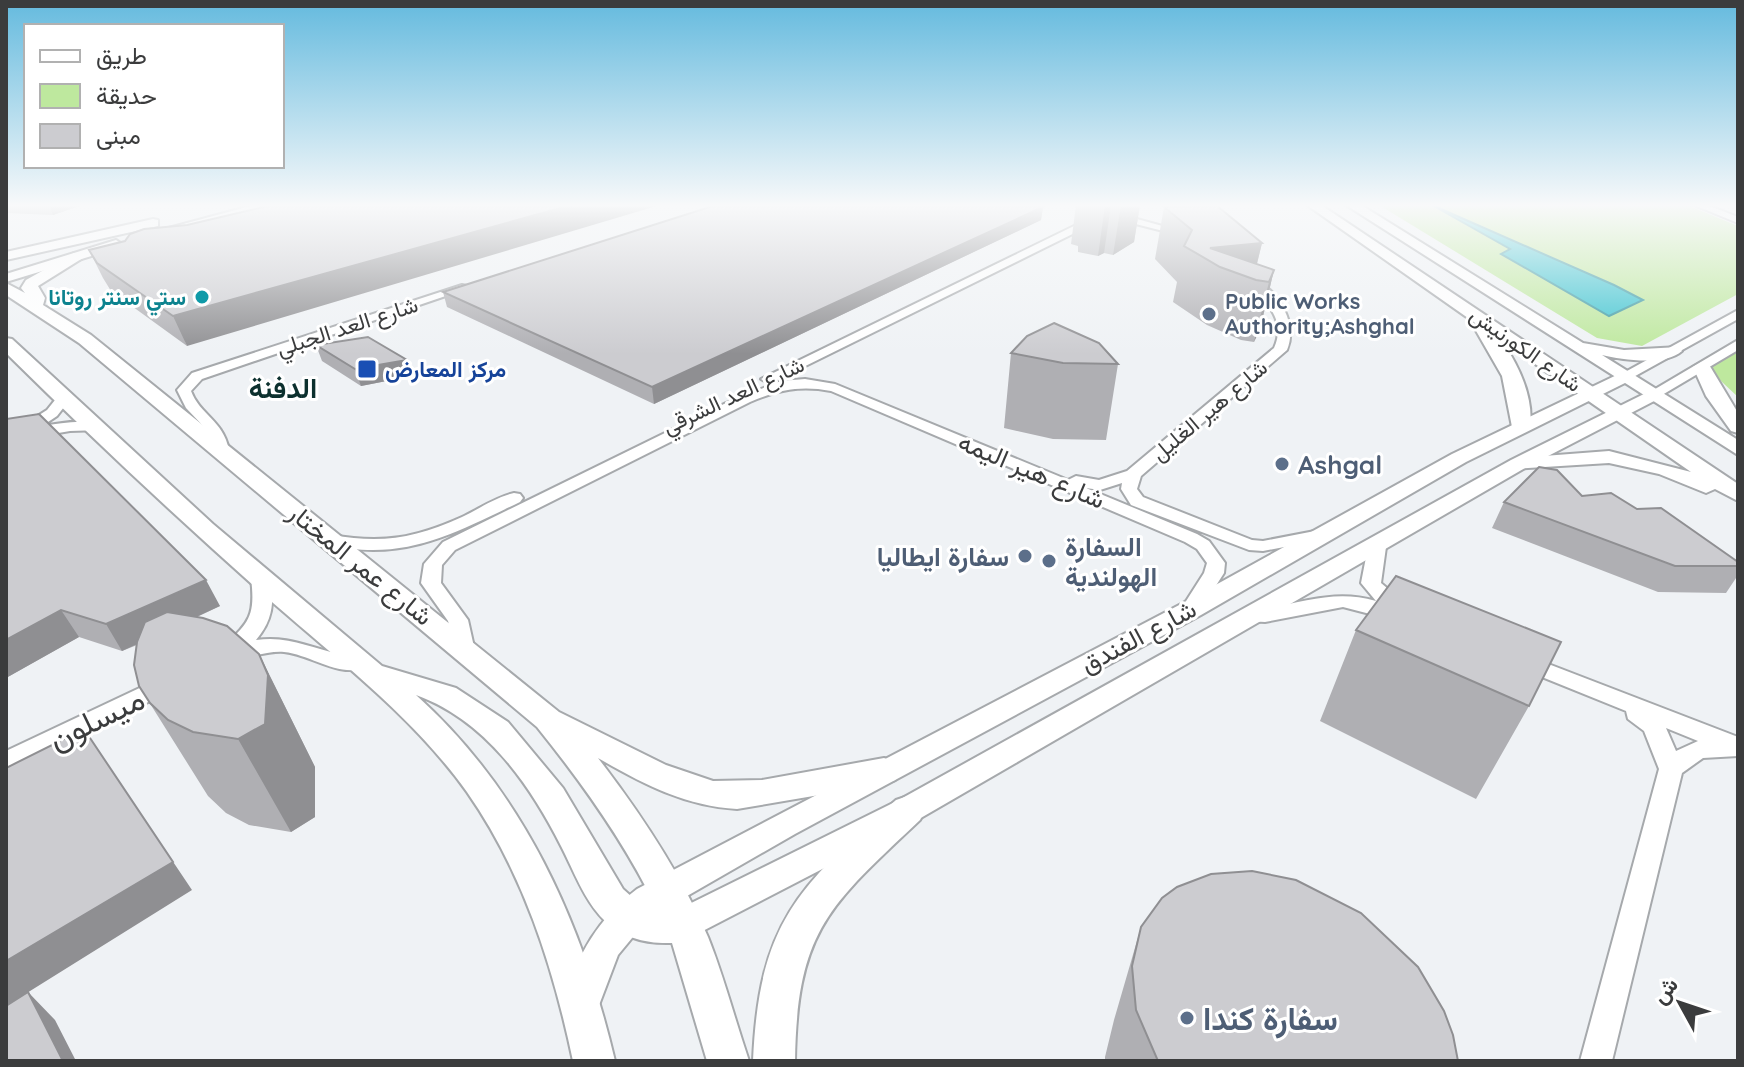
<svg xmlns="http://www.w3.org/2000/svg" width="1744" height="1067" viewBox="0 0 1744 1067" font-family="Quicksand,Vazirmatn,sans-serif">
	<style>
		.green { fill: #bee89e }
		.water { fill: #3ec4d0; stroke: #3d9ba4; stroke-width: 2 }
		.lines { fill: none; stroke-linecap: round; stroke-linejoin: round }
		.minor-casing { stroke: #a6a9ac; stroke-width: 4 }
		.tertiary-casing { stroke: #a6a9ac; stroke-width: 4 }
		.secondary-casing { stroke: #a6a9ac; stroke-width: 4 }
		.minor { fill: #fff; fill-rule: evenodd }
		.tertiary { fill: #fff; fill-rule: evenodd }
		.secondary { fill: #fff; fill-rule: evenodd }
		.wall { fill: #afafb3 }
		.shaded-wall { fill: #8f8f92 }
		.building { fill: #ccccd0; stroke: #8f8f92; stroke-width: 2 }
		.culture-dot { fill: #0f9aa8; stroke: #fff; stroke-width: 3 }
		.service-dot { fill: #5c6f8a; stroke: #fff; stroke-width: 3 }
		.transit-dot { fill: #1a4fb4; stroke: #fff; stroke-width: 3 }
		.labels { text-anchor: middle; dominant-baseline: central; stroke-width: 6; stroke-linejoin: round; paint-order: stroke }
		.far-culture-label { font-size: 22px; font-weight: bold; fill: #0d838f; stroke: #fff; text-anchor: end }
		.far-service-label { font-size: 22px; font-weight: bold; fill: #4e5e75; stroke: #fff; text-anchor: start }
		.far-street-label { font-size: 22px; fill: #3b3c3d; stroke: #fff }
		.far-transit-label { font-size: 22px; font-weight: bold; fill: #164399; stroke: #fff; text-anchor: start }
		.service-label { font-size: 26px; font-weight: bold; fill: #4e5e75; stroke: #fff; text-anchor: start }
		.street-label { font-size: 26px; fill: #3b3c3d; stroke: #fff }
		.far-district-label { font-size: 28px; font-weight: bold; fill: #0c302e; stroke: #fff }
		.near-street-label { font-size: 32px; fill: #3b3c3d; stroke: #fff }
		.near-service-label { font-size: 32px; font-weight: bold; fill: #4e5e75; stroke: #fff; text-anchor: start }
	</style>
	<rect width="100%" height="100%" fill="#eff2f5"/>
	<path class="green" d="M 1379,205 L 1687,205 L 1738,226 L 1738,294 L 1642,346 L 1597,338 Z
		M 1738,348 L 1738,397 L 1706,367 Z"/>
	<path class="water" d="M 1432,205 L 1614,285 L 1643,300 L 1609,316 L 1501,254 L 1510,249 Z"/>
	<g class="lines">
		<defs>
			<path id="minor" d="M 1117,205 L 1129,205 L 1115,213 L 1188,233 L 1183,236 L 1112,218 L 1111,215 L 773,382 L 768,383 L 761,379 Z
				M 1694,205 L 1707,205 L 1738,217 L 1738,223 Z
				M 1249,276 C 1276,288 1299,321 1287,350 L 1141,476 L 1137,489 L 1143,497 L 1252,540 L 1263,541 L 1320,530 L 1329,535 L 1326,539 L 1263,551 L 1249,550 L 1131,505 L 1121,489 L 1122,483 L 1100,490 L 1086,488 L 1197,534 L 1209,541 L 1225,563 L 1224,573 L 1198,614 L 1184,614 L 1181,609 L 1204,573 L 1207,563 L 1197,549 L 1185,542 L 831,391 C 800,385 778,390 750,402 L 455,550 L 442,565 L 441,583 L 468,620 L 474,647 L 471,652 L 457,652 L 448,621 L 421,583 L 424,564 L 443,542 L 726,403 L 781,381 L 805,379 L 835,384 L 1068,480 L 1076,476 L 1099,480 L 1127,471 L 1274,348 C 1288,317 1262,299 1243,279 Z
				M 462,285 L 472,287 L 202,379 L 191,391 C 200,415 223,420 229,450 L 227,453 L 215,453 L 207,430 L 186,408 L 177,390 L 192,373 Z
				M 1738,310 L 1738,319 L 1628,380 L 1618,380 L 1616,377 Z
				M 1738,340 L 1738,350 L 1657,398 L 1647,398 L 1645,395 Z
				M 64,394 L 71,398 L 57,416 L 42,426 C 62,423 81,419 101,424 L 101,430 L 70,431 L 6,442 L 6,432 L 24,429 L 25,424 L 47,410 L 59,395 Z
				M 514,493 L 520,494 L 523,498 L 520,502 C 453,534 402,563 326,544 L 323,540 L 332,535 C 383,544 415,538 462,517 C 479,509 496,497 514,493 Z
				M 1377,541 L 1386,547 L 1381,583 L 1412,609 L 1404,619 L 1397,621 L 1343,607 L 1265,622 L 1247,621 L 1244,616 L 1247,611 L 1254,609 C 1299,606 1330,588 1376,601 L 1361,583 L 1368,547 Z
				M 261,572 L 271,578 C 274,603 273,620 256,640 C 288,635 310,648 340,654 C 348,656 357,655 366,658 L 369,663 L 366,668 C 336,677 312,655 284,652 C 264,650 237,664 221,659 L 217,654 L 221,649 C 248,623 256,618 251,578 Z
				M 1525,655 L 1738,737 L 1738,756 L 1703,758 L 1682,773 L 1612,1061 L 1580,1061 L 1659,769 L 1644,731 L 1628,719 L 1626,711 L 1517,667 L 1514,662 L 1517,657 ZM 1666,728 L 1698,741 L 1676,751 Z
				M 165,676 L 173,678 L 176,684 L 173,690 L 6,771 L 6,751 Z"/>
			<path id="tertiary" d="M 254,205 L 274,205 L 156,237 L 150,233 Z
				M 116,240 L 122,244 L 121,247 L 6,282 L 6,274 Z
				M 1623,372 L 1632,377 L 1629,381 L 1466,462 L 1201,615 L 795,834 L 661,911 L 637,932 L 618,955 L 596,1013 L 583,1018 L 570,1013 L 565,1000 C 577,954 599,918 637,889 L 1183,603 L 1452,454 Z
				M 1652,390 L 1658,391 L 1658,399 L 1525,468 L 919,819 L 695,935 L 683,940 L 671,935 L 666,924 L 671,913 L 897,801 L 1511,460 Z"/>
			<path id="secondary" d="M 1307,205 L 1321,205 L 1738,484 L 1738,501 L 1715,489 L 1706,493 L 1659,474 L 1609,463 L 1510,469 L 1507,464 L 1518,458 L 1609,451 L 1691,472 L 1502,341 C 1519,366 1534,398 1530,428 L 1520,434 L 1513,432 L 1502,376 L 1475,329 L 1478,325 Z
				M 1346,205 L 1361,205 L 1583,343 L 1624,350 L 1679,347 L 1682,351 C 1665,366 1623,360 1602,355 L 1738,440 L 1738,455 Z
				M 153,219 L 158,220 L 158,226 L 6,260 L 6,252 Z
				M 74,253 L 86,256 L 38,286 L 45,298 L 43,305 L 91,335 L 559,712 L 666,765 L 713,781 L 762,780 L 884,758 L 895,762 L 900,771 L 895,780 L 884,784 L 737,809 C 685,806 643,784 598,758 C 641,814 680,872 708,937 C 724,977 735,1020 749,1061 L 707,1061 L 672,943 C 647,944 622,938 604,920 C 584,900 574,871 561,846 C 529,783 485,720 416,695 C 524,792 582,922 615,1061 L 573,1061 C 553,966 523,872 467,792 C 412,715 333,656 263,594 C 175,516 89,435 6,353 L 6,338 L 12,339 L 213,524 L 382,666 L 456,688 L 508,722 L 563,788 L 623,889 L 642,906 L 657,909 C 625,843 583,784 537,727 L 79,343 L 6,295 L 6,283 L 25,293 L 21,288 L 26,280 Z
				M 1702,362 L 1708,363 L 1738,413 L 1738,433 L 1731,431 L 1706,396 L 1693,367 Z
				M 908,796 L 920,800 L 925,810 L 920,820 C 829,906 797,930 795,1061 L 753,1061 C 759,923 797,888 896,800 Z"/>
		</defs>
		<use href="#minor" class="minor-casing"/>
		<use href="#tertiary" class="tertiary-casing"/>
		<use href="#secondary" class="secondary-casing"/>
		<use href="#minor" class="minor"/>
		<use href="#tertiary" class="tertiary"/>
		<use href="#secondary" class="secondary"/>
	</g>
	<path class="wall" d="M 6,205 L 82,205 L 53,215 L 6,213 Z
		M 1076,205 L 1140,205 L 1134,242 L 1113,255 L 1104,253 L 1098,256 L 1078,252 L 1078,246 L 1071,244 Z
		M 1043,207 L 1041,220 L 654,404 L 447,307 L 443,292 Z
		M 1164,207 L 1262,243 L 1257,264 L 1274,270 L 1260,329 L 1254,342 L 1241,340 L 1207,325 L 1173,302 L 1177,282 L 1155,259 Z
		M 144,229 L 187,346 L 111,291 L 103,278 L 89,250 L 125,241 Z
		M 316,345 L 407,360 L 412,376 L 361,386 L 322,361 Z
		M 1011,353 L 1118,364 L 1106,440 L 1053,439 L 1004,428 Z
		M 6,419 L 220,606 L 197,617 L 259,654 L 315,767 L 315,817 L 291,832 L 249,825 L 226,813 L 208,796 L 139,686 L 137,645 L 122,651 L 79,637 L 6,678 Z
		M 1582,496 L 1637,509 L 1738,562 L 1738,575 L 1726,593 L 1658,592 L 1492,528 L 1504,502 Z
		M 1356,630 L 1529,706 L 1476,799 L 1320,721 Z
		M 1141,927 L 1458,1061 L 1105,1061 L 1105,1057 L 1114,1020 Z"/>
	<path class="shaded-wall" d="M 49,205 L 82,205 L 53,215 Z
		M 571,205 L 660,205 L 187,346 L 173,316 Z
		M 1105,205 L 1111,205 L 1104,253 L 1098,256 Z
		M 1121,205 L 1140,205 L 1134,242 L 1113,255 Z
		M 1043,207 L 1041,220 L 654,404 L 652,387 Z
		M 1262,243 L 1253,279 L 1210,248 Z
		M 1274,270 L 1260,329 L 1254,342 L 1269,282 Z
		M 407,360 L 412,376 L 361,386 L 355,369 Z
		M 206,580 L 220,606 L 122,651 L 106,624 Z
		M 61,610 L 79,637 L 6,678 L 6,640 Z
		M 259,654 L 315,767 L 315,817 L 291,832 L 238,739 Z
		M 84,729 L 192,890 L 6,1006 L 6,961 Z
		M 28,992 L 55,1020 L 76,1061 L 63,1061 Z"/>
	<path class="building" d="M 272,205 L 571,205 L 173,316 L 97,263 L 89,250 L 125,241 L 130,234 L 144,229 L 187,225 Z
		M 716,205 L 1032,205 L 1043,207 L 652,387 L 443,292 Z
		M 1216,205 L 1262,243 L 1210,248 L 1274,270 L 1269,282 L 1256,280 L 1220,267 L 1184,246 L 1192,230 L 1164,207 Z
		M 1054,323 L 1099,343 L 1118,364 L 1063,363 L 1011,353 L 1027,336 Z
		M 368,337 L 407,360 L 355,369 L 316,345 Z
		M 39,414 L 206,580 L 106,624 L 61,610 L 6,640 L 6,419 Z
		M 1539,467 L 1557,470 L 1582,496 L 1611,493 L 1637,509 L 1661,508 L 1738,562 L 1738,566 L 1675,566 L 1504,502 Z
		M 1396,576 L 1561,642 L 1529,706 L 1356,630 Z
		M 167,612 L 203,618 L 227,626 L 259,654 L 268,675 L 265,724 L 238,739 L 193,732 L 168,720 L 150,703 L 139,686 L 134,665 L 137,642 L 145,622 Z
		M 84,729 L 173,862 L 6,961 L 6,768 Z
		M 1252,871 L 1296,880 L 1361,913 L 1418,967 L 1444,1011 L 1453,1035 L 1458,1061 L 1158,1061 L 1136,1010 L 1132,966 L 1141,927 L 1162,898 L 1177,887 L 1211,874 Z
		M 28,992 L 63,1061 L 6,1061 L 6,1006 Z"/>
	<linearGradient id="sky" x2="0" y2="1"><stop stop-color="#64bade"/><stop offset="0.58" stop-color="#f8f9fa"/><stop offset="1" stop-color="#f8f9fa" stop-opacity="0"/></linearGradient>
	<rect width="1744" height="354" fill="url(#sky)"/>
	<circle class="culture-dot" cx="202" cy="297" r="8"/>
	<g class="service-dot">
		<circle cx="1209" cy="314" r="8"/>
		<circle cx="1282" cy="464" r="8"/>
		<circle cx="1025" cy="556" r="8"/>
		<circle cx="1049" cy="561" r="8"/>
		<circle cx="1187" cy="1018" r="8"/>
	</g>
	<rect class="transit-dot" x="357" y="359" width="20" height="20" rx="4"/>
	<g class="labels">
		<g class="far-culture-label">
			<text x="186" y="297">ستي سنتر روتانا</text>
		</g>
		<g class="far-service-label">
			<text x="1225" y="301">Public Works<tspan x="1225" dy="25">Authority;Ashghal</tspan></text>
		</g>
		<g class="far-street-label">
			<text transform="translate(347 326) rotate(-18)">شارع العد الجبلي</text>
			<text transform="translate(1526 349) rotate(35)">شارع الكورنيش</text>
			<text transform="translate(733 395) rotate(-25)">شارع العد الشرقي</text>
			<text transform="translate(1209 410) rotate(-40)">شارع هير الغليل</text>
		</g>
		<g class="far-transit-label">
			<text x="385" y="369">مركز المعارض</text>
		</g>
		<g class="service-label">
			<text x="1298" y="464">Ashgal</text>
			<text x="1065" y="546">السفارة<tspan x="1065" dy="30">الهولندية</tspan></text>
			<text x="1009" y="556" text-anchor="end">سفارة ايطاليا</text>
		</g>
		<g class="street-label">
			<text transform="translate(1032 470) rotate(23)">شارع هير اليمه</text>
			<text transform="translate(361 564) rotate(39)">شارع عمر المختار</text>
			<text transform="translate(1138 636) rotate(-28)">شارع الفندق</text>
		</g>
		<g class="far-district-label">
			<text x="283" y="387">الدفنة</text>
		</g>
		<g class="near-street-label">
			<text transform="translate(96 718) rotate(-26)">ميسلون</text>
		</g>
		<g class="near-service-label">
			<text x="1203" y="1018">سفارة كندا</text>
		</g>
	</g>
	<rect width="1744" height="1067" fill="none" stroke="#3b3c3d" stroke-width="16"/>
	<rect x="24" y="24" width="260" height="144" fill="#ffffff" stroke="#b1b1b1" stroke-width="2"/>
	<rect x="40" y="50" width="40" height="12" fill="#ffffff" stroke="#b1b1b1" stroke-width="2"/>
	<text x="96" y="64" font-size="24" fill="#3b3c3d">طريق</text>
	<rect x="40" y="84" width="40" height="24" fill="#bee89e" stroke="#b1b1b1" stroke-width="2"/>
	<text x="96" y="104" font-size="24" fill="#3b3c3d">حديقة</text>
	<rect x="40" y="124" width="40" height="24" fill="#ccccd0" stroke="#b1b1b1" stroke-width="2"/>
	<text x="96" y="144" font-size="24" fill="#3b3c3d">مبنى</text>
	<g transform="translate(1680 1003) rotate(310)" stroke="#ffffff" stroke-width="6" paint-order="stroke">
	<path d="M0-6L14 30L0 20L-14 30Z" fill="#3b3c3d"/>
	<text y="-12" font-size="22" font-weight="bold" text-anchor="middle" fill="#3b3c3d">ش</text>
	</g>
</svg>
